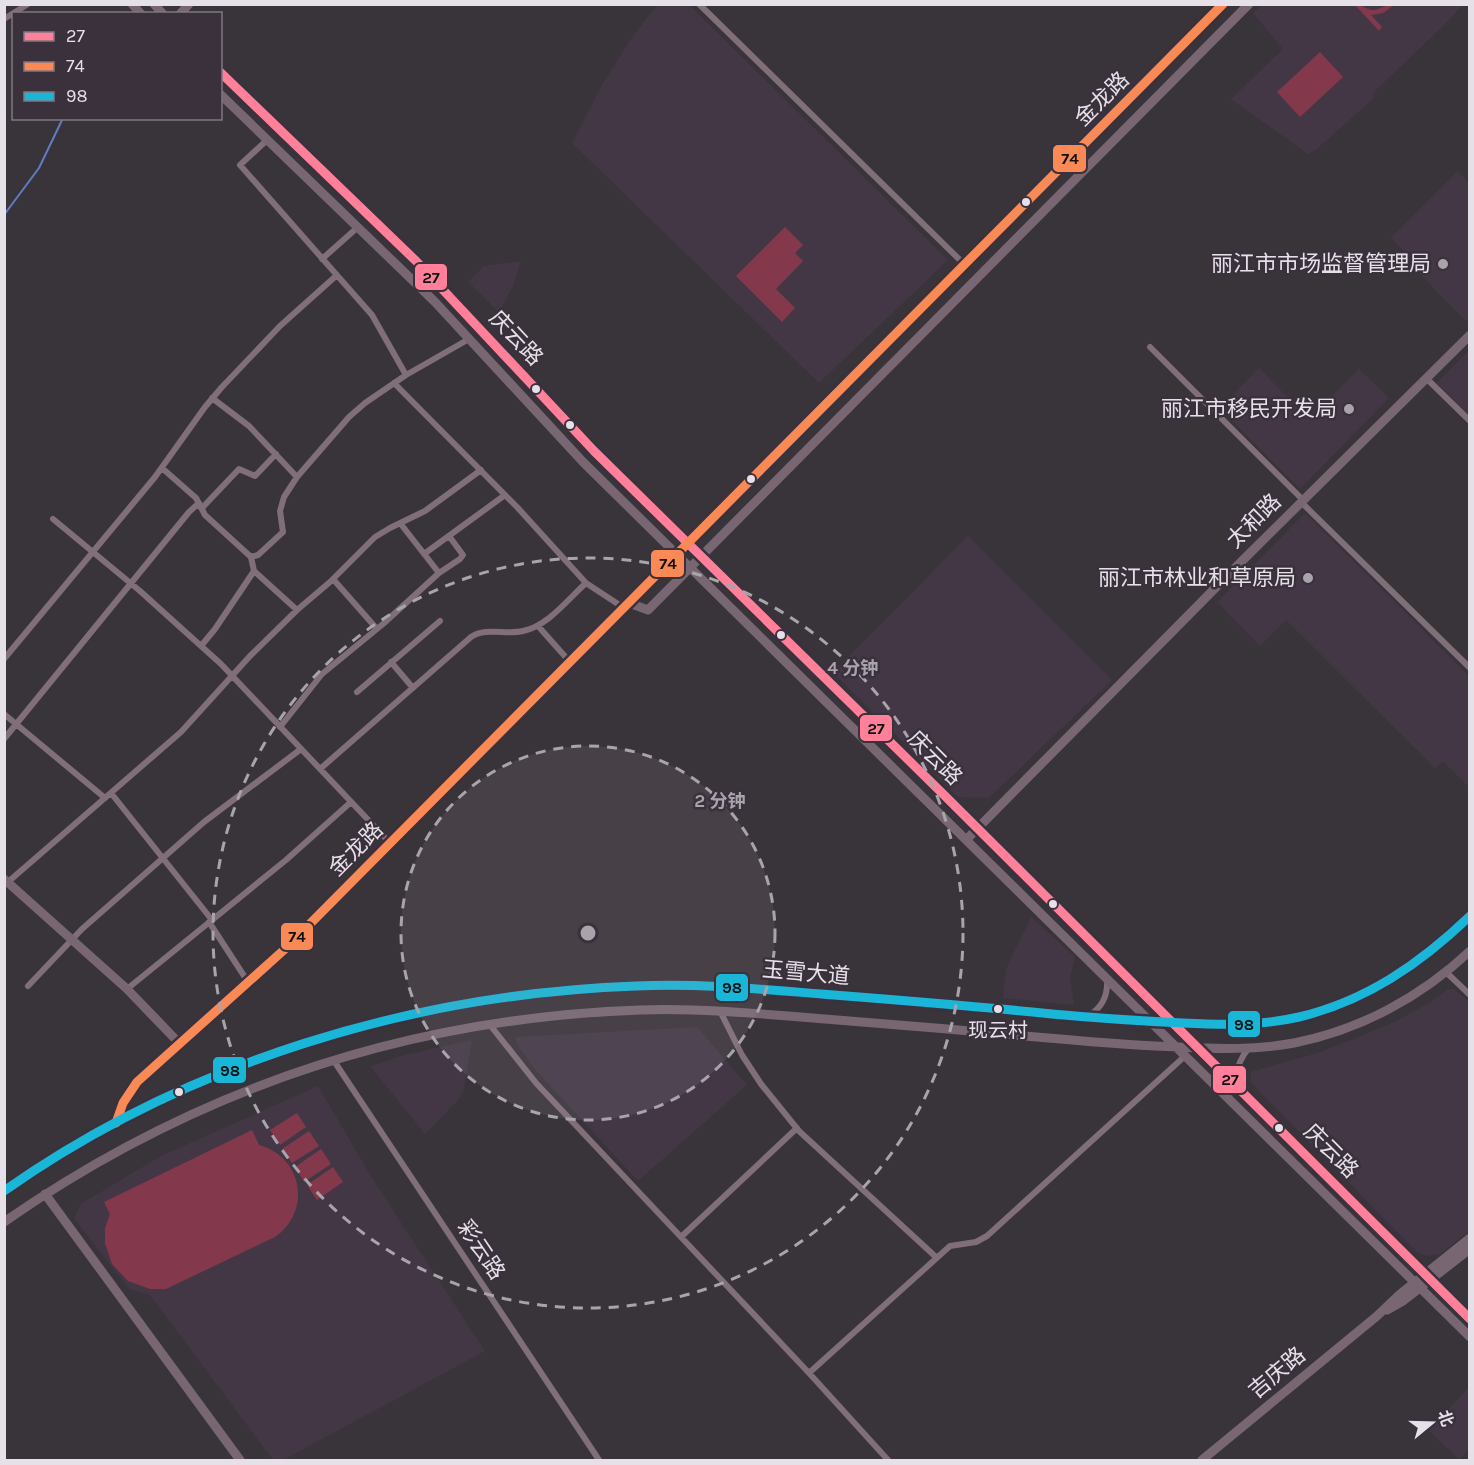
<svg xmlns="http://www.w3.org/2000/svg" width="1474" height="1465" viewBox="0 0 1474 1465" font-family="Karla,'Noto Sans SC',sans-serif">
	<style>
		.built { fill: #433746 }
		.green { fill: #83394b }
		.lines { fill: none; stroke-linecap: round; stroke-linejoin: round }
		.stream { stroke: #617bc6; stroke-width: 2 }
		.street { stroke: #806e79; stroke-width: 6 }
		.secondary { stroke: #786772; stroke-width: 9 }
		.bus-1-casing { stroke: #3a313d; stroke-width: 14 }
		.bus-2-casing { stroke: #3a313d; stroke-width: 14 }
		.bus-3-casing { stroke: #3a313d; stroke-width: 14 }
		.bus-1 { stroke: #ff8098; stroke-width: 9 }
		.bus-2 { stroke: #f98a56; stroke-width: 9 }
		.bus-3 { stroke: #1ab6d8; stroke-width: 9 }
		.ring { fill: none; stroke: #a9a4ab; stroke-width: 3; stroke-dasharray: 10 8 }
		.bus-dot { fill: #e6e1e8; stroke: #3a313d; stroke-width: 2 }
		.poi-dot { fill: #a9a4ab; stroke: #3a313d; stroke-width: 2 }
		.labels { text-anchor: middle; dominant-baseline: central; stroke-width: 5; stroke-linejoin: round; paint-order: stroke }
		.bus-label { font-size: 20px; fill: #e6e1e8; stroke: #3a313d }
		.street-label { font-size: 22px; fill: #e6e1e8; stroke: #3a313d }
		.poi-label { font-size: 22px; fill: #e6e1e8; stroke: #3a313d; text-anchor: end }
		.centre { fill: #a9a4ab; stroke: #3a313d; stroke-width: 3 }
		.ring-label { font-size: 18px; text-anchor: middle; font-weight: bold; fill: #a9a4ab; stroke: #3a313d; stroke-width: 5; stroke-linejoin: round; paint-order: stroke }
		.line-badge { stroke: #3a313d; stroke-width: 2 }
		.pale-badge-label { font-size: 16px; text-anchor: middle; font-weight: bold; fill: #111 }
	</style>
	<rect width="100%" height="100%" fill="#39343a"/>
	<path class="built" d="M 657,5 L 689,5 L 948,260 L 819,383 L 572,143 L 603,83 L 633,36 Z
		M 1262,5 L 1463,5 L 1444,25 L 1372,94 L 1374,98 L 1318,148 L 1308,154 L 1231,99 L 1283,49 L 1253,13 Z
		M 1458,171 L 1469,183 L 1470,317 L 1466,321 L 1418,272 L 1421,268 L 1391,238 Z
		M 521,261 L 512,288 L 499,312 L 468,282 L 484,266 Z
		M 1469,351 L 1469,415 L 1437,383 Z
		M 1259,368 L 1309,419 L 1359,369 L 1389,398 L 1300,489 L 1220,408 Z
		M 1305,513 L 1469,676 L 1469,787 L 1443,761 L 1435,768 L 1286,620 L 1260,646 L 1217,602 Z
		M 968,536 L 1112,680 L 989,798 L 958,797 L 833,672 Z
		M 1031,917 L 1075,957 L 1070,977 L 1074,1005 L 1003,998 L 1006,969 Z
		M 1448,989 L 1454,989 L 1469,1002 L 1469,1231 L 1440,1254 L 1428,1256 L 1418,1253 L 1251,1083 L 1251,1072 L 1321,1052 L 1388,1025 L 1433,1001 Z
		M 697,1027 L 747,1085 L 638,1181 L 534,1068 L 516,1042 L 516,1037 Z
		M 472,1040 L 464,1089 L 459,1099 L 425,1134 L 370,1066 L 405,1055 Z
		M 318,1086 L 372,1178 L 485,1351 L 283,1460 L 273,1460 L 150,1295 L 129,1289 L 74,1218 L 81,1204 L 161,1156 Z
		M 1469,1387 L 1469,1449 L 1459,1459 L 1429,1431 Z"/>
	<path class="green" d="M 1355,5 C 1363,4 1366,10 1374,10 C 1382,9 1386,4 1394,5 L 1383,13 L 1371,15 L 1382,27 L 1379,31 Z
		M 1320,52 L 1343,77 L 1300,117 L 1277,92 Z
		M 785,227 L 803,245 L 795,253 L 803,261 L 776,289 L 795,308 L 782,322 L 736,276 Z
		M 297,1113 L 306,1127 L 280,1145 L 270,1130 Z
		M 252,1130 L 259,1145 C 303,1157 312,1211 275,1237 L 166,1289 L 150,1289 L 128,1281 L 112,1264 L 105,1243 L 105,1228 L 110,1214 L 104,1202 Z
		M 309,1131 L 319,1146 L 292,1163 L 282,1149 Z
		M 321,1149 L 331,1164 L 304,1182 L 295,1167 Z
		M 333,1167 L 343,1182 L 317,1200 L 307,1185 Z"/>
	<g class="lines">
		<path class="stream" d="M 4,215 L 39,168 L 63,118"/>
		<path class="street" d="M 699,4 L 965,265
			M 4,19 L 28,4
			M 267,140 L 240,165 L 372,315 L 406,375
			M 322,259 L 358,227
			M 1150,347 L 1303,500
			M 1426,378 L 1470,421
			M 394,383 L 517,507 L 586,583 L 624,608
			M 212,398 L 249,426 L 297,477
			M 162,468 L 196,498 L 205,515 L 251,557 L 254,571 L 297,610
			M 1301,502 L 1470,668
			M 202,508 L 239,469 L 255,476 L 276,454
			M 53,519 L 140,591 L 221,664 L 390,843
			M 424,554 L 505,495
			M 251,557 L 258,555 L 283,532 L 280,511 L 284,497 L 297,477 L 349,417 L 365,403 L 406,375 L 469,339
			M 439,573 L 460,559 L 463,555 L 449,536
			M 333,579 L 377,629
			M 538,626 L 570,662
			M 201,646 L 215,629 L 254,571
			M 4,659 L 155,477 L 205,407 L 222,387 L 280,326 L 337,275
			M 391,662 L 413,688
			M 357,692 L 440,621
			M 4,714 L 105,798
			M 280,727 L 322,674 L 383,624 L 439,573 L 400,523
			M 4,739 L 189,512 L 199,503
			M 320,769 L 471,637 C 486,627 506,635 523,631 C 548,626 568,599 586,583
			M 111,793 L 212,920
			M 8,882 L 181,732 L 250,656 L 297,610 L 330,582 L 375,537 L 390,528 L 425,511 L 481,470
			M 209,922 L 248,982
			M 1446,972 L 1470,995
			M 28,986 L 82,929 L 204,822 L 301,749
			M 127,989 L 286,860 L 351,802
			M 720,1011 L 742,1055 L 761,1084 L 799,1131 L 937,1258
			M 1088,1016 C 1102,1008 1108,996 1107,980
			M 490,1025 L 536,1083 L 809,1373 L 888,1460
			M 334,1061 L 599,1460
			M 1238,1087 C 1235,1072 1239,1059 1249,1048
			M 681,1237 L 797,1128
			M 809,1373 L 950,1246 L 976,1242 L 987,1236 L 1185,1056"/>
		<path class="secondary" d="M 132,4 L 141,14
			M 154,4 L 163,14
			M 180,14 L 189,4
			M 220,72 L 416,261 L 594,451 L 941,792 L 1470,1319
			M 220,94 L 435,302 L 583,462 L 1470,1337
			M 629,603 L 648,610 L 1249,4
			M 966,840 L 1241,562 L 1470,335
			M 4,879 L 127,989 L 179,1043
			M 116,1123 L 123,1103 L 137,1082 L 285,949 L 1223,4
			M 4,1191 C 187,1062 413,994 636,986 C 698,983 759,989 821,994 C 898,1000 975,1006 1052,1014 C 1096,1018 1139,1021 1183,1023 C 1222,1025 1260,1026 1299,1017 C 1366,1001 1420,964 1470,916
			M 45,1194 L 240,1460
			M 4,1222 C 195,1089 408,1018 640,1010 C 702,1008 763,1014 825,1019 C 899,1025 974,1031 1048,1038 C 1092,1042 1135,1046 1179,1047 C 1218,1049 1256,1050 1294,1043 C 1360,1030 1421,997 1470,951
			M 1387,1310 L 1403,1301 L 1470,1249
			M 1202,1460 L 1377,1316 L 1399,1295 L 1470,1238"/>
		<defs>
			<path id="bus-1" d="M 220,72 L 416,261 L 594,451 L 941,792 L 1470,1319"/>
			<path id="bus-2" d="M 116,1123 L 123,1103 L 137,1082 L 285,949 L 1223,4"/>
			<path id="bus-3" d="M 4,1191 C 187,1062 413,994 636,986 C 698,983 759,989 821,994 C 898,1000 975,1006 1052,1014 C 1096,1018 1139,1021 1183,1023 C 1222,1025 1260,1026 1299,1017 C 1366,1001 1420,964 1470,916"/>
		</defs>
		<use href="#bus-1" class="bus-1-casing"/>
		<use href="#bus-2" class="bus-2-casing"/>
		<use href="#bus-3" class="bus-3-casing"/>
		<use href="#bus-1" class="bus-1"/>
		<use href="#bus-2" class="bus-2"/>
		<use href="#bus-3" class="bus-3"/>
	</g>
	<circle cx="588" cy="933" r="187" fill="#a9a4ab" fill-opacity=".12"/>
	<g class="ring">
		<circle cx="588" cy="933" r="187"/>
		<circle cx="588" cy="933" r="375"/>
	</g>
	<g class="bus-dot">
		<circle cx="1026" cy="202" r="5"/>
		<circle cx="536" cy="389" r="5"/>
		<circle cx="570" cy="425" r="5"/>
		<circle cx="751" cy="479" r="5"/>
		<circle cx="781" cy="635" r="5"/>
		<circle cx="1053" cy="904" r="5"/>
		<circle cx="998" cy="1009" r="5"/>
		<circle cx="179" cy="1092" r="5"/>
		<circle cx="1279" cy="1128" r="5"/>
	</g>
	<g class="poi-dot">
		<circle cx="1443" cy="264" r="6"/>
		<circle cx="1349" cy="409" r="6"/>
		<circle cx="1308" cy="578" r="6"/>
	</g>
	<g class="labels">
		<g class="bus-label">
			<text x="998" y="1030">现云村</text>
		</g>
		<g class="street-label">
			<text transform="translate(1102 99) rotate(-45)">金龙路</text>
			<text transform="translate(516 338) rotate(47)">庆云路</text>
			<text transform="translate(1254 521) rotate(-45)">太和路</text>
			<text transform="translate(935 758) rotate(45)">庆云路</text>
			<text transform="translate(356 849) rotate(-45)">金龙路</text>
			<text transform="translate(806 973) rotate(5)">玉雪大道</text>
			<text transform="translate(1331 1151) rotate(45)">庆云路</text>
			<text transform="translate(481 1250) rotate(56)">彩云路</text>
			<text transform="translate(1277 1373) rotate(-40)">吉庆路</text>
		</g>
		<g class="poi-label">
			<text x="1431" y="264">丽江市市场监督管理局</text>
			<text x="1337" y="409">丽江市移民开发局</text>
			<text x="1296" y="578">丽江市林业和草原局</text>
		</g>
	</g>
	<circle cx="588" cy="933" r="9" class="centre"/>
	<g class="ring-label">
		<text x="853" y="674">4 分钟</text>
		<text x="720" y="807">2 分钟</text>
	</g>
	<g class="line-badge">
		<rect x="1052" y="144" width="35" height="29" rx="6" fill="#f98a56"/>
		<rect x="414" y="263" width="34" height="28" rx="6" fill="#ff8098"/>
		<rect x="650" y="549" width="35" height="29" rx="6" fill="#f98a56"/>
		<rect x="859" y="714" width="34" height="28" rx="6" fill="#ff8098"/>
		<rect x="280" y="922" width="34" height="29" rx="6" fill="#f98a56"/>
		<rect x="715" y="973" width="34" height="29" rx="6" fill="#1ab6d8"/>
		<rect x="1227" y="1010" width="34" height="28" rx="6" fill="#1ab6d8"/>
		<rect x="212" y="1056" width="35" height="28" rx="6" fill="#1ab6d8"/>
		<rect x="1212" y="1065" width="35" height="29" rx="6" fill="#ff8098"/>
	</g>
	<g class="pale-badge-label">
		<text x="1070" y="164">74</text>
		<text x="431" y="283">27</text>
		<text x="668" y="569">74</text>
		<text x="876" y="734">27</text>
		<text x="297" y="942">74</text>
		<text x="732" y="993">98</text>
		<text x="1244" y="1030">98</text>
		<text x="230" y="1076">98</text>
		<text x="1230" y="1085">27</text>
	</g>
	<rect width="1474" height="1465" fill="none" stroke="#e6e1e8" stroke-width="12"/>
	<rect x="12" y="12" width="210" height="108" fill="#3a313d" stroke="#7f7781" stroke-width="1.5"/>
	<rect x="24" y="32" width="30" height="9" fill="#ff8098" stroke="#7f7781" stroke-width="1.5"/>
	<text x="66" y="42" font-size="18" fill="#e6e1e8">27</text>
	<rect x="24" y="62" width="30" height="9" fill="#f98a56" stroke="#7f7781" stroke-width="1.5"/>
	<text x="66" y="72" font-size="18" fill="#e6e1e8">74</text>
	<rect x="24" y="92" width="30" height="9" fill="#1ab6d8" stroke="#7f7781" stroke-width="1.5"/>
	<text x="66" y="102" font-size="18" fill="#e6e1e8">98</text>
	<g transform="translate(1432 1423) rotate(71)" stroke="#3a313d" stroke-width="4.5" paint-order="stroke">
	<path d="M0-4.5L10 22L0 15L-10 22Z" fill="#e6e1e8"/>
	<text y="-9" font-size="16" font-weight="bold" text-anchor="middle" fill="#e6e1e8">北</text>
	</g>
</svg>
